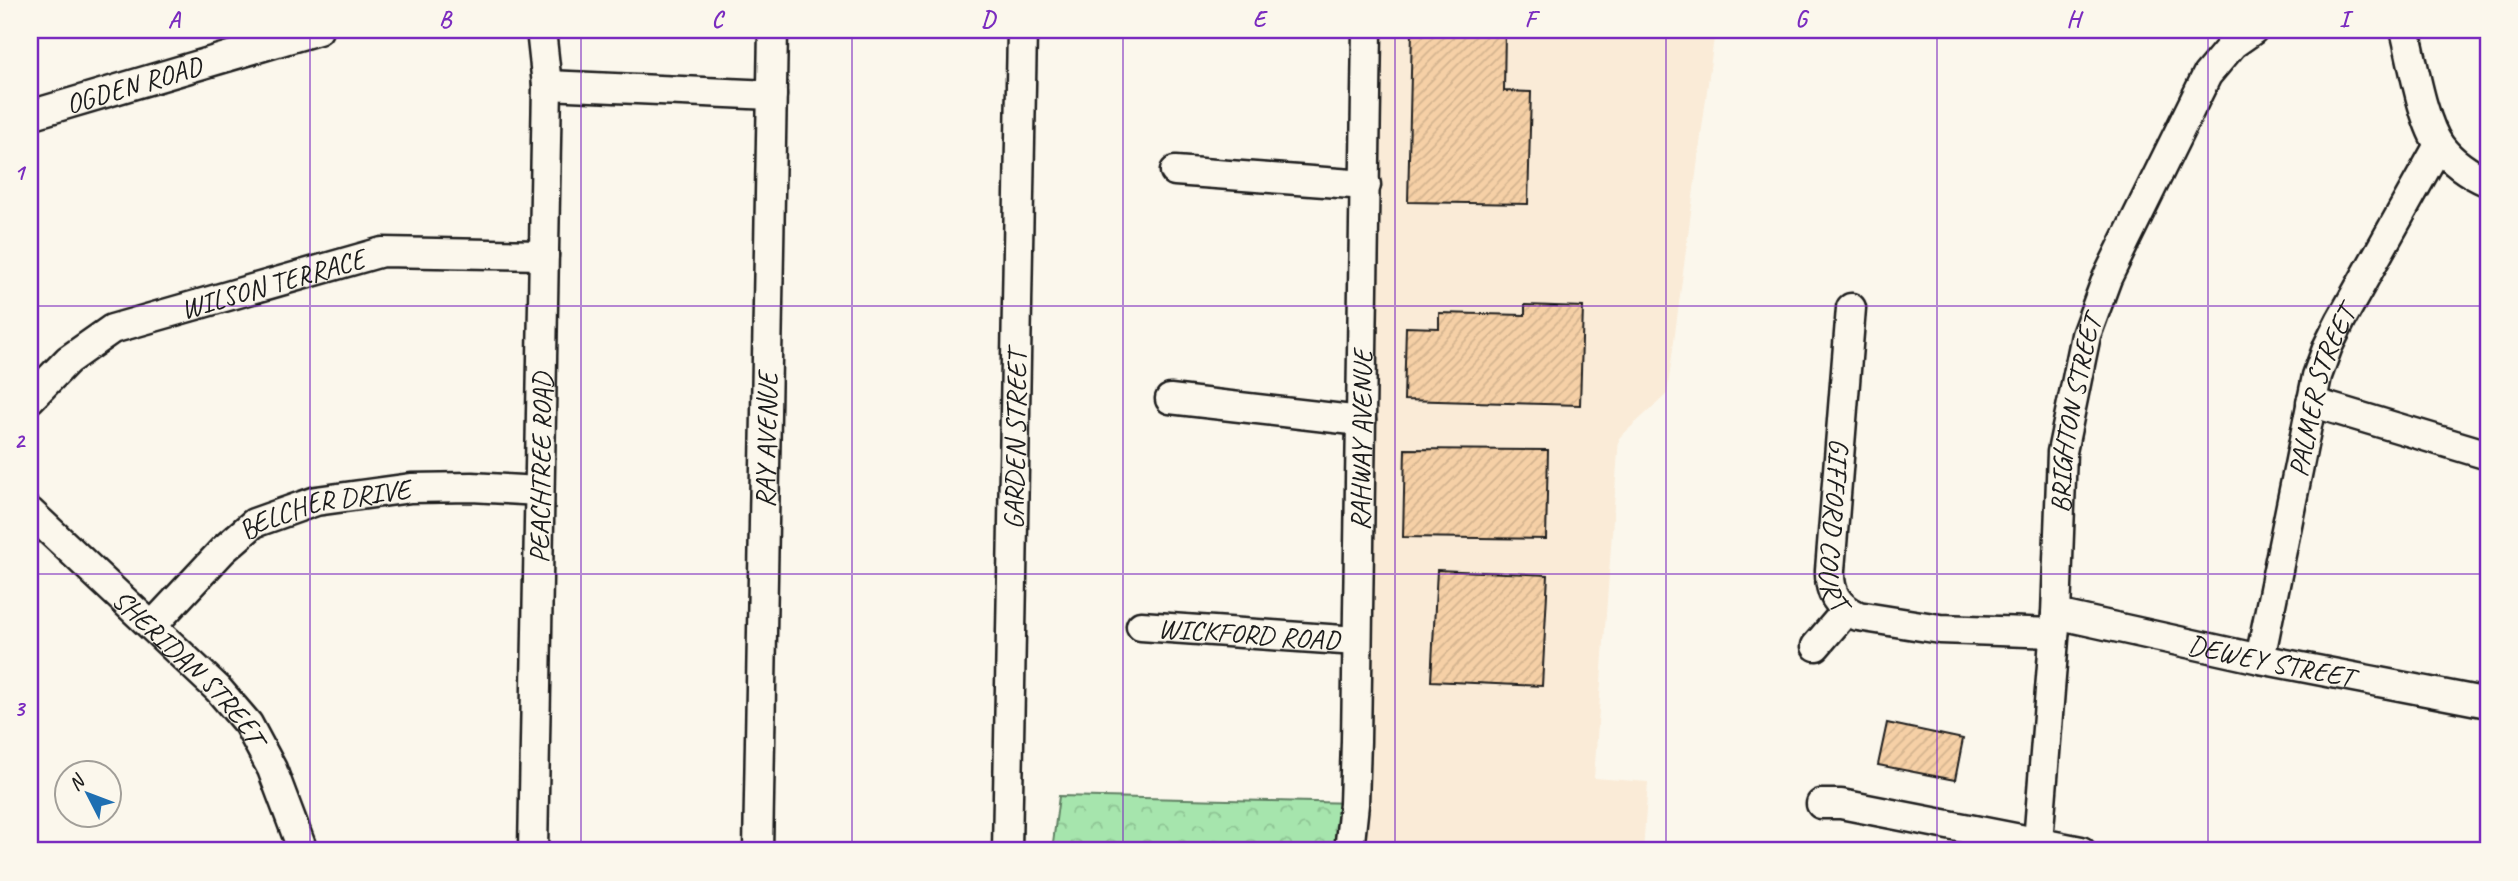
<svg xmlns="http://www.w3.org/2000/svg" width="2518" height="881" viewBox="0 0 2518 881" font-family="Caveat,sans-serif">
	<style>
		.built { fill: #faebd7 }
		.park { fill: url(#park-crowns); stroke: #618064; stroke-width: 2 }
		.building { fill: url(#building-hatch); stroke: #1c1c1c; stroke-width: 2 }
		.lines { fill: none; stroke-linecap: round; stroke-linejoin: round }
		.minor-casing { stroke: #1c1c1c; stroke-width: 33 }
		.minor { stroke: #fbf7ec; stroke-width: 28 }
		.grid { fill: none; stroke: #7b2cbf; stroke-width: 2; stroke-opacity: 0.55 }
		.labels { text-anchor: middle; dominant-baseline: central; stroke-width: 5; stroke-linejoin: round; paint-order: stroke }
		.street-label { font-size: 28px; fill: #1c1c1c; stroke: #fbf7ec }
		.neatline { fill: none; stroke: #7b2cbf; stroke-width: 2.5 }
		.grid-label { font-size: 23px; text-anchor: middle; font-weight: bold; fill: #7b2cbf }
	</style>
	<defs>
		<pattern id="park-crowns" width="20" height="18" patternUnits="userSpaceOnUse" patternTransform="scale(1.75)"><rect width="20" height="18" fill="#a6e5ad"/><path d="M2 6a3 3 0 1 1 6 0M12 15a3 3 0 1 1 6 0" fill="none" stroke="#8ec494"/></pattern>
		<pattern id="building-hatch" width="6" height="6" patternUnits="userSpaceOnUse" patternTransform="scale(1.75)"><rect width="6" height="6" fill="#f6d0a6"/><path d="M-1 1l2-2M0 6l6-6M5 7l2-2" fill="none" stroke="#d2b28e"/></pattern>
	</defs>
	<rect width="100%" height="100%" fill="#fbf7ec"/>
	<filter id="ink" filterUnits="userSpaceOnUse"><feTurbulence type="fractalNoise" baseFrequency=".0143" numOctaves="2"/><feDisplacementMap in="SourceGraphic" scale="14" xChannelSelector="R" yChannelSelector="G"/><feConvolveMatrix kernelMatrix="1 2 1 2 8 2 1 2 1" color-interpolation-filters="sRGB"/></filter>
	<g filter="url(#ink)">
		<path class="built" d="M 1369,30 L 1715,30 L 1667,394 L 1619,438 L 1594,778 L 1648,782 L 1643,851 L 1346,851 Z"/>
		<path class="park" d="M 1059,796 L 1354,803 L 1348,851 L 1052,851 Z"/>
		<path class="building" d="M 1412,30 L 1505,30 L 1504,91 L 1531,92 L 1528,204 L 1408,202 Z
			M 1525,305 L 1583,307 L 1580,405 L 1404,400 L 1406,327 L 1439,328 L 1439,313 L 1525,315 Z
			M 1405,449 L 1548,450 L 1546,539 L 1403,537 Z
			M 1437,570 L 1548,575 L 1542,686 L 1431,681 Z
			M 1887,723 L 1963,739 L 1955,780 L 1878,765 Z"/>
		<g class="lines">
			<defs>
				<g id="minor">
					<path d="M 2405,30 C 2413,61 2422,121 2440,146 C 2452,162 2470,174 2488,182"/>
					<path d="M 547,85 L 772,95"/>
					<path id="s1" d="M 30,115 L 318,30"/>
					<path d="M 1175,171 L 1366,185"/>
					<path id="s2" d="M 1851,308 L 1830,570 C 1829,593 1837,606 1858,616 L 1940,629 L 2054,633"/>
					<path id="s3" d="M 30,399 L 68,360 L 112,329 L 382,252 L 544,255"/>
					<path d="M 1170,399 L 1361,421"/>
					<path d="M 2311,402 L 2488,455"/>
					<path id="s4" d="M 30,512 L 218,689 L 248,724 L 272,769 L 303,851"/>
					<path id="s5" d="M 2056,614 L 2260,659 L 2488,703"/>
					<path id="s6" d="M 152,626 L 223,550 L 254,523 L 316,501 L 411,488 L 472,487 L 539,491"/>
					<path id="s7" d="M 1141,626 L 1357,641"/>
					<path d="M 1816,646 L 1846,611"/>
					<path id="s8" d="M 2260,659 L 2317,376 L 2328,346 L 2341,320 L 2439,145"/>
					<path d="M 1821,804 L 1841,804 L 2081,851"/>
					<path id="s9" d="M 2038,842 L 2056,614 L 2062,452 L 2086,335 L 2107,278 L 2207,75 L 2233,44 L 2253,30"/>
					<path id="s10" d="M 533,851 L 547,85 L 541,30"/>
					<path id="s11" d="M 758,851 L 773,30"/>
					<path id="s12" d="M 1007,851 L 1022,30"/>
					<path id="s13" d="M 1349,851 L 1354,804 L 1356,741 L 1367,30"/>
				</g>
			</defs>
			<use href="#minor" class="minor-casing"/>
			<use href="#minor" class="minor"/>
		</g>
	</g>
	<path class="grid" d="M 310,30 L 310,851M 581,30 L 581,851M 852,30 L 852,851M 1123,30 L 1123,851M 1395,30 L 1395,851M 1666,30 L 1666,851M 1937,30 L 1937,851M 2208,30 L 2208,851M 30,306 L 2488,306M 30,574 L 2488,574"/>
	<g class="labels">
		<g class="street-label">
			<text stroke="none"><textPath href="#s1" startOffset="108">OGDEN ROAD</textPath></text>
			<text stroke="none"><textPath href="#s3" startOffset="275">WILSON TERRACE</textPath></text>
			<text stroke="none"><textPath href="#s8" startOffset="275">PALMER STREET</textPath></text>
			<text stroke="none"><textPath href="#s9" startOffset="430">BRIGHTON STREET</textPath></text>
			<text stroke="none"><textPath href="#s11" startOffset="411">RAY AVENUE</textPath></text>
			<text stroke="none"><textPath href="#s12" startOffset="411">GARDEN STREET</textPath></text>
			<text stroke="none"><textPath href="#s13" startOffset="411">RAHWAY AVENUE</textPath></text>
			<text stroke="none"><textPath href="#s10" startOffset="383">PEACHTREE ROAD</textPath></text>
			<text stroke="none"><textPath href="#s6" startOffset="217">BELCHER DRIVE</textPath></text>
			<text stroke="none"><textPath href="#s2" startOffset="217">GIFFORD COURT</textPath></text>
			<text stroke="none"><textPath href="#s7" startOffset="108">WICKFORD ROAD</textPath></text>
			<text stroke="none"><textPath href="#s5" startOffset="220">DEWEY STREET</textPath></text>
			<text stroke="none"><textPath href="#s4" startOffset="222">SHERIDAN STREET</textPath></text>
		</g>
	</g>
	<rect width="2518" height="881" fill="none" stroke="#fbf7ec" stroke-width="77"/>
	<g transform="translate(88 794) rotate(312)"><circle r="33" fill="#fbf7ec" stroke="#a29f99" stroke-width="2"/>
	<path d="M0-5L12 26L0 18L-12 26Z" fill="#1f6fb2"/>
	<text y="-10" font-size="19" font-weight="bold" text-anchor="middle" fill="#1c1c1c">N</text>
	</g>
	<rect x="38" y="38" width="2442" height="804" class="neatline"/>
	<g class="grid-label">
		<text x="174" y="27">A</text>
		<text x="445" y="27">B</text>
		<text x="717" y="27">C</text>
		<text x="988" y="27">D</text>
		<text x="1259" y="27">E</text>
		<text x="1530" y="27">F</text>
		<text x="1801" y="27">G</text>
		<text x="2073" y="27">H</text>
		<text x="2344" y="27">I</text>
		<text x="19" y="180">1</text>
		<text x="19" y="448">2</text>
		<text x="19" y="716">3</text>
	</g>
</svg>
